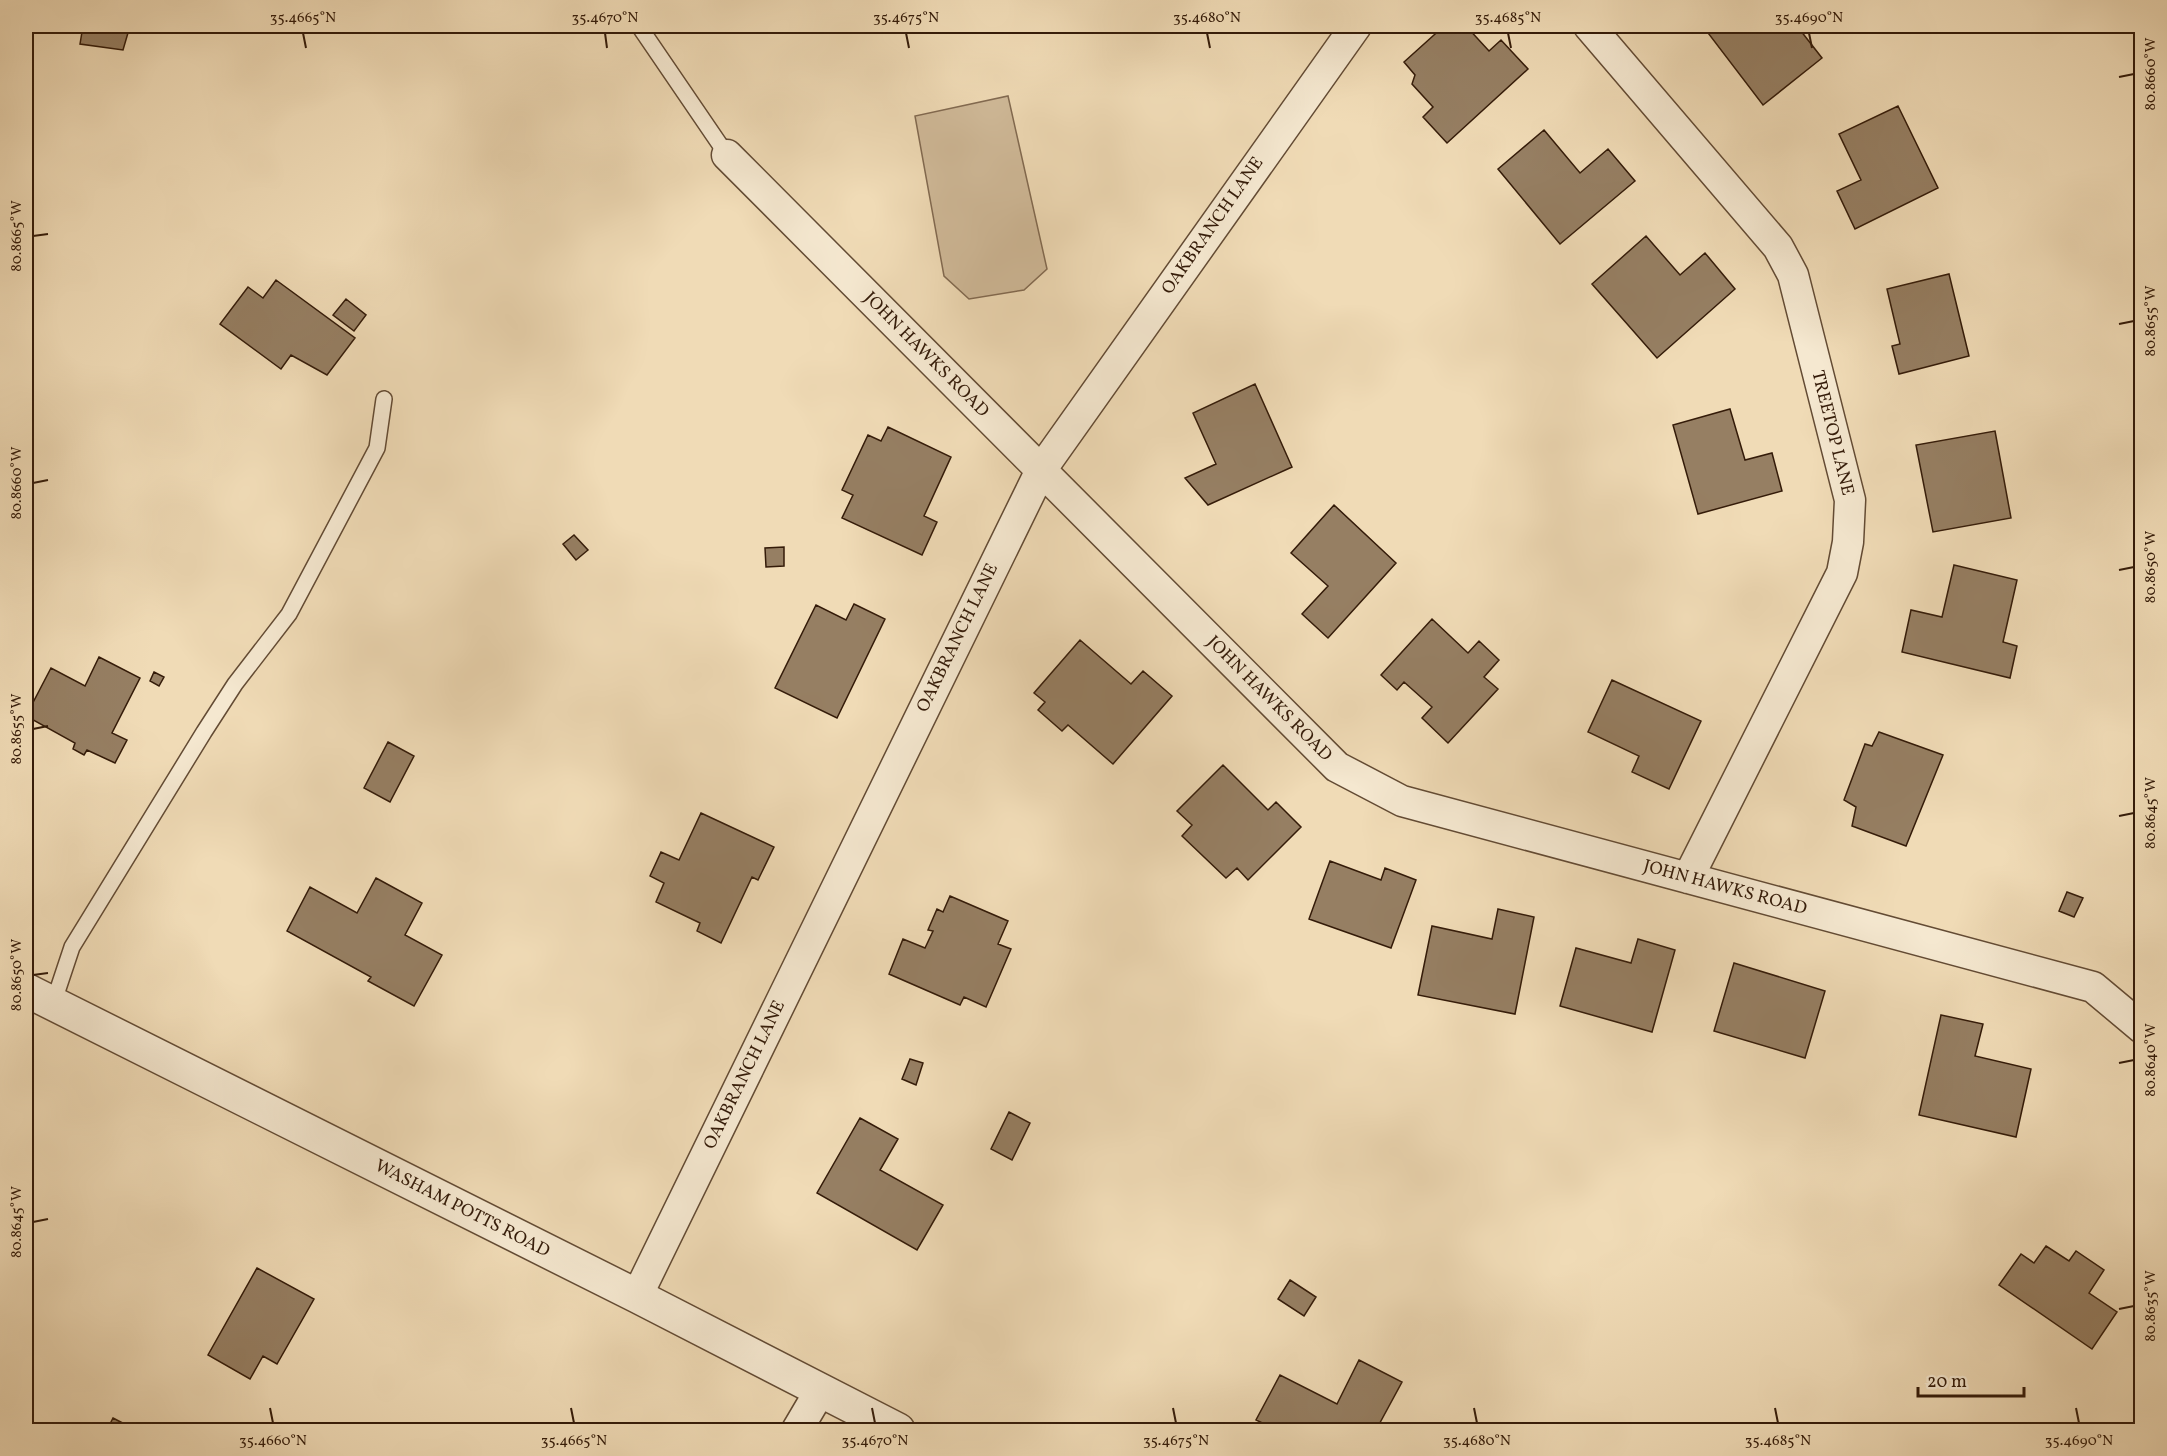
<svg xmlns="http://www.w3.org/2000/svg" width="2167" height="1456" viewBox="0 0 2167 1456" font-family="Vollkorn,serif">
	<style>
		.green { fill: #d0ba99; stroke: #826a51; stroke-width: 1.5 }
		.building { fill: #967f63; stroke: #341b09; stroke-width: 1.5 }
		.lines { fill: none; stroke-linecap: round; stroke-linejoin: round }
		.service-casing { stroke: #634b34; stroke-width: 18 }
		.minor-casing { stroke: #634b34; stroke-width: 33 }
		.tertiary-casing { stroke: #634b34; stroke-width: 36 }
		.service { stroke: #f5e8d0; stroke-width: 15 }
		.minor { stroke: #f5e8d0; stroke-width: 30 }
		.tertiary { stroke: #f5e8d0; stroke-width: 33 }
		.ticks { fill: none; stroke: #341b09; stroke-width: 2 }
		.labels { text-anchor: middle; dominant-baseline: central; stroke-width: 4.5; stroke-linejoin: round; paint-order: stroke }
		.street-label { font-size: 18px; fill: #341b09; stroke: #f5e8d0 }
		.neatline { fill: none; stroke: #341b09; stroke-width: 2 }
		.ticks-label { font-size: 15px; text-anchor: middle; fill: #341b09 }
	</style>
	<rect width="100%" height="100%" fill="#f0dbb6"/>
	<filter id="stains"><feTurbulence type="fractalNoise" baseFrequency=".00333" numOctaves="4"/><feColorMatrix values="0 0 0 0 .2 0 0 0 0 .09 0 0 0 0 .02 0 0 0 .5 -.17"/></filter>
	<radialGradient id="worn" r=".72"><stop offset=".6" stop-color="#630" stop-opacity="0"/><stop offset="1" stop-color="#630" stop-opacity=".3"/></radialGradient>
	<path class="green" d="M 1008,96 L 1047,269 L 1024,290 L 969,299 L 944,276 L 915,116 Z"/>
	<path class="building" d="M 83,26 L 130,26 L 123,50 L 80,44 Z
		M 1444,26 L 1466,26 L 1489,51 L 1501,40 L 1528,69 L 1447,143 L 1423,117 L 1433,107 L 1412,84 L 1415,75 L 1404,62 Z
		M 1709,26 L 1797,26 L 1822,58 L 1763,105 L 1705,29 Z
		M 1898,106 L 1938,188 L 1855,229 L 1837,191 L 1861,180 L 1839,134 Z
		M 1544,130 L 1580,173 L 1608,149 L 1635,181 L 1560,244 L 1498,169 Z
		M 1646,236 L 1680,275 L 1705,253 L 1735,289 L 1657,358 L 1592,284 Z
		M 1949,274 L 1969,356 L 1899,374 L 1892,346 L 1900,344 L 1887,289 Z
		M 276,280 L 355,338 L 327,375 L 291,355 L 281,369 L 220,324 L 248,287 L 263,298 Z
		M 346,299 L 366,315 L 354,331 L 333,315 Z
		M 1255,384 L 1292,467 L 1208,505 L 1185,478 L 1216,464 L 1193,413 Z
		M 1730,409 L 1745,460 L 1772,453 L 1782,491 L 1698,514 L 1673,425 Z
		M 888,427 L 951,457 L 924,516 L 937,522 L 922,555 L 842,518 L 853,495 L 842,490 L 868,435 L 881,441 Z
		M 1995,431 L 2011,518 L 1933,532 L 1916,445 Z
		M 1334,505 L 1396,563 L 1328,638 L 1302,614 L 1328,586 L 1291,553 Z
		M 574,535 L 588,550 L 576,560 L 563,544 Z
		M 784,547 L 784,566 L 766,567 L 765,548 Z
		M 1954,565 L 2017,580 L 2003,642 L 2017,646 L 2010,678 L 1902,652 L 1911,610 L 1942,617 Z
		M 854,604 L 885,619 L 837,718 L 775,688 L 816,605 L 846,620 Z
		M 1432,619 L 1468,653 L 1479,641 L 1499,660 L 1484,677 L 1498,689 L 1448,743 L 1422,718 L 1432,707 L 1404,682 L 1397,690 L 1381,675 Z
		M 1080,640 L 1131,684 L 1143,671 L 1172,696 L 1113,764 L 1068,725 L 1062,731 L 1038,710 L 1045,702 L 1034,693 Z
		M 99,657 L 140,678 L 112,733 L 127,740 L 115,763 L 87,750 L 84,755 L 73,749 L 75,743 L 26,716 L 51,668 L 85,686 Z
		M 154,672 L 164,677 L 159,686 L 150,681 Z
		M 1612,680 L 1701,721 L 1669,789 L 1632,772 L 1639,756 L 1588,732 Z
		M 1879,732 L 1943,755 L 1906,846 L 1852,826 L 1856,807 L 1844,800 L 1865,744 L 1872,746 Z
		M 388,742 L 414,756 L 390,802 L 364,788 Z
		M 1223,765 L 1268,810 L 1276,802 L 1301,827 L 1248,880 L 1237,868 L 1226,878 L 1182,836 L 1192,825 L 1177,811 Z
		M 701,813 L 774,847 L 758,880 L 752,877 L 721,943 L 697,931 L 700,923 L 656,902 L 664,883 L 650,876 L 661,852 L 679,860 Z
		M 1330,861 L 1381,880 L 1385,868 L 1416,880 L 1391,948 L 1309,919 Z
		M 376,878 L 422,903 L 405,935 L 442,955 L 414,1006 L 368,981 L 371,977 L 287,931 L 310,887 L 357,913 Z
		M 2067,892 L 2083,898 L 2074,917 L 2059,911 Z
		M 950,896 L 1008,921 L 998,944 L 1011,949 L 986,1007 L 964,997 L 960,1005 L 889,974 L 903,939 L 925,948 L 933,931 L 928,930 L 937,909 L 943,912 Z
		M 1498,909 L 1534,917 L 1515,1014 L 1418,995 L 1432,926 L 1492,939 Z
		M 1638,939 L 1675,950 L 1652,1032 L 1560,1006 L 1576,948 L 1631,963 Z
		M 1734,963 L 1825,991 L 1805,1058 L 1714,1031 Z
		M 1941,1015 L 1983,1024 L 1975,1056 L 2031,1069 L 2016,1137 L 1919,1115 Z
		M 910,1059 L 923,1063 L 916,1085 L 902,1079 Z
		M 1009,1112 L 1030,1123 L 1012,1160 L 991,1149 Z
		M 860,1118 L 898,1139 L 880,1170 L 943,1205 L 917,1250 L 817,1193 Z
		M 2046,1246 L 2069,1261 L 2076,1251 L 2104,1270 L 2089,1293 L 2117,1312 L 2092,1349 L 1999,1285 L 2021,1254 L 2034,1263 Z
		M 257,1268 L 314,1299 L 277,1364 L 263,1356 L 250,1379 L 208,1355 Z
		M 1290,1280 L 1316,1297 L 1304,1316 L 1278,1299 Z
		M 1359,1360 L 1402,1382 L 1376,1430 L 1277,1430 L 1256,1420 L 1280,1375 L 1337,1404 Z
		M 113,1418 L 136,1430 L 107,1430 Z"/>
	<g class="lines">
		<defs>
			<path id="service" d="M 639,26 L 727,155
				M 53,1004 L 72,947 L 204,732 L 235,684 L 289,614 L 377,448 L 384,399"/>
			<path id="minor" d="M 1589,26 L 1778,247 L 1793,275 L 1850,500 L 1848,542 L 1842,573 L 1688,878
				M 727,155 L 1337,767 L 1402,801 L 2093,987 L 2142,1028
				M 637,1296 L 1041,470 L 1356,26
				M 797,1430 L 820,1391"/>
			<path id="tertiary" d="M 26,990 L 637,1296 L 898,1430"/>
		</defs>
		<use href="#service" class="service-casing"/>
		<use href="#minor" class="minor-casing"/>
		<use href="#tertiary" class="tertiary-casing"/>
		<use href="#service" class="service"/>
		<use href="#minor" class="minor"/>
		<use href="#tertiary" class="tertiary"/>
	</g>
	<path class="ticks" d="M 303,33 L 306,48M 605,33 L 607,48M 906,33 L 909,48M 1207,33 L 1210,48M 1508,33 L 1511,48M 1809,33 L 1812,48M 2119,77 L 2134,74M 33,236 L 48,234M 2119,324 L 2134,321M 33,483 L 48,480M 2119,570 L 2134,567M 33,729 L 48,726M 2119,816 L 2134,813M 33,975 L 48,973M 2119,1063 L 2134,1060M 33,1222 L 48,1219M 2119,1309 L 2134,1306M 270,1408 L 273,1423M 571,1408 L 574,1423M 872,1408 L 875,1423M 1173,1408 L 1176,1423M 1474,1408 L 1477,1423M 1775,1408 L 1778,1423M 2076,1408 L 2079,1423"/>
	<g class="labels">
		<g class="street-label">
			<text transform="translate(1213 226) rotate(-55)">OAKBRANCH LANE</text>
			<text transform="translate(926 355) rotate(45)">JOHN HAWKS ROAD</text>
			<text transform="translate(1832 433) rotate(76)">TREETOP LANE</text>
			<text transform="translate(958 638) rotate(-64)">OAKBRANCH LANE</text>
			<text transform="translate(1269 699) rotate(45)">JOHN HAWKS ROAD</text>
			<text transform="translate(1725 888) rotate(15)">JOHN HAWKS ROAD</text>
			<text transform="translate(745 1075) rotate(-64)">OAKBRANCH LANE</text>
			<text transform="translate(462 1209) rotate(27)">WASHAM POTTS ROAD</text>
		</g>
	</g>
	<rect width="2167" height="1456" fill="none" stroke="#f0dbb6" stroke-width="66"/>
	<path d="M1918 1387v9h106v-9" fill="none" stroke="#341b09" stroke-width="3"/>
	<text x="1927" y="1387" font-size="18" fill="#341b09" stroke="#f5e8d0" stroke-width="4.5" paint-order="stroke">20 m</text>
	<rect x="33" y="33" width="2101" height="1390" class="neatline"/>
	<g class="ticks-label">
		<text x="303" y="22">35.4665°N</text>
		<text x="605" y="22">35.4670°N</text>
		<text x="906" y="22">35.4675°N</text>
		<text x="1207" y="22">35.4680°N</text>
		<text x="1508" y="22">35.4685°N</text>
		<text x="1809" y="22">35.4690°N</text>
		<text transform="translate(2150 74) rotate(-90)" y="5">80.8660°W</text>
		<text transform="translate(16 236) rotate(-90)" y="5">80.8665°W</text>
		<text transform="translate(2150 321) rotate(-90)" y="5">80.8655°W</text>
		<text transform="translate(16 483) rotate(-90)" y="5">80.8660°W</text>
		<text transform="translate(2150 567) rotate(-90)" y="5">80.8650°W</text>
		<text transform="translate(16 729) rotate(-90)" y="5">80.8655°W</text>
		<text transform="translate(2150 813) rotate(-90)" y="5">80.8645°W</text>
		<text transform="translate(16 975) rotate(-90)" y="5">80.8650°W</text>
		<text transform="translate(2150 1060) rotate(-90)" y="5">80.8640°W</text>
		<text transform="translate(16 1222) rotate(-90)" y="5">80.8645°W</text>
		<text transform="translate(2150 1306) rotate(-90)" y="5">80.8635°W</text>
		<text x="273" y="1445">35.4660°N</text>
		<text x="574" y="1445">35.4665°N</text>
		<text x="875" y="1445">35.4670°N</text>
		<text x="1176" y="1445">35.4675°N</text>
		<text x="1477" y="1445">35.4680°N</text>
		<text x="1778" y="1445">35.4685°N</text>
		<text x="2079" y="1445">35.4690°N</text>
	</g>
	<rect width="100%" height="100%" filter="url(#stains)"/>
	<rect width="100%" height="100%" fill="url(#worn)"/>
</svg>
